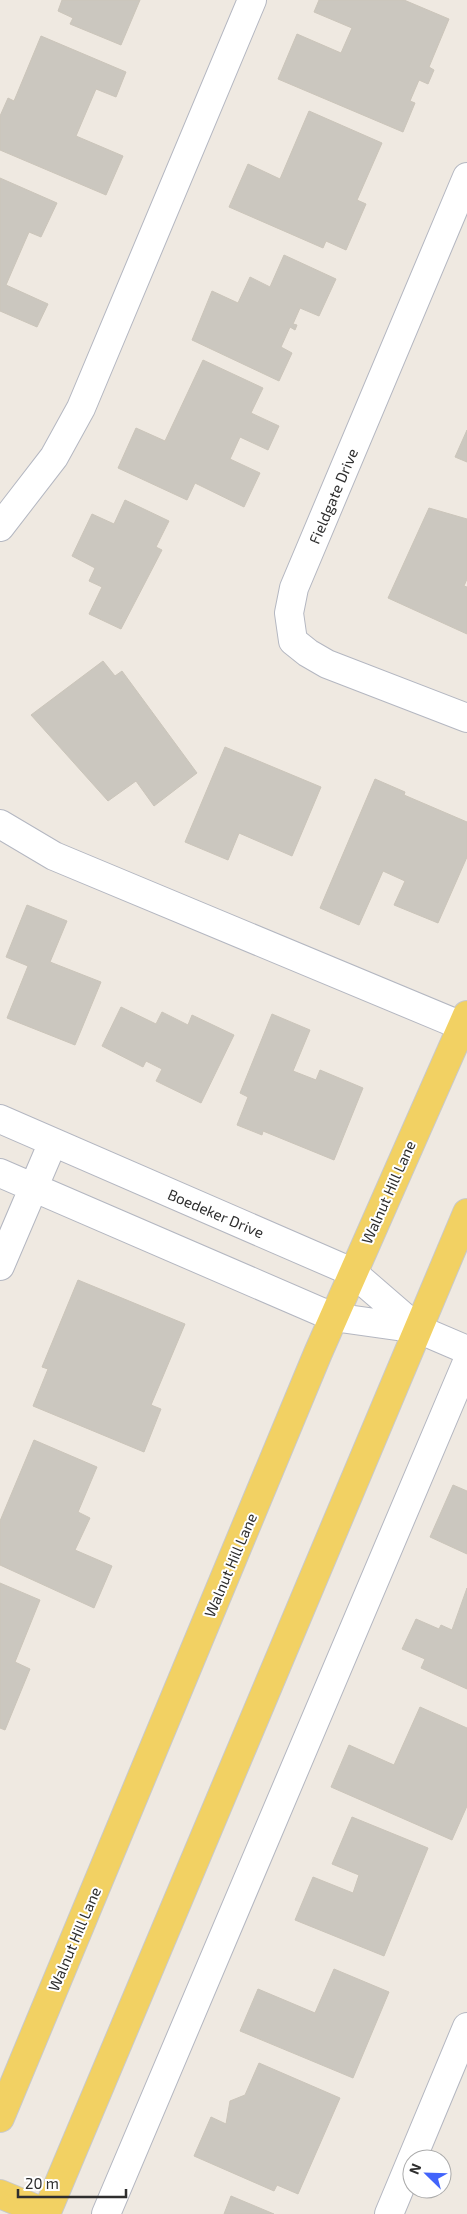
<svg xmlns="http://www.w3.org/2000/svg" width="467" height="2214" viewBox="0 0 467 2214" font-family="'Exo 2',sans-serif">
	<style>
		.building { fill: #cbc7bf; stroke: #cbc5ba }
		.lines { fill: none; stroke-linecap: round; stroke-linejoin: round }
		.minor-casing { stroke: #b4b7c1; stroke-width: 30 }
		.major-casing { stroke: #c9c9c9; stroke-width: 30 }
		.minor { stroke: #fff; stroke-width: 28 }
		.major { stroke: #f2d163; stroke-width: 28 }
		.labels { text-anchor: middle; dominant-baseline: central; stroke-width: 4; stroke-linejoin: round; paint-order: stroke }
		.street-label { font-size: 15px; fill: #2e2e2e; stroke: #fff }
	</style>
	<rect width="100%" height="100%" fill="#efe9e1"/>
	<path class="building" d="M 62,0 L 140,0 L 121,45 L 70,24 L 73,18 L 58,11 Z
		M 319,0 L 404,0 L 449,19 L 429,67 L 434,70 L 428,84 L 419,80 L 410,101 L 415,103 L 403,132 L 278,79 L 297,34 L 341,53 L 352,28 L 314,12 Z
		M 41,36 L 126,72 L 116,97 L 96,89 L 76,136 L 123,156 L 106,195 L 0,150 L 0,116 L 8,98 L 14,101 Z
		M 309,111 L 382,143 L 357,200 L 366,204 L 346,250 L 326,241 L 323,248 L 229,207 L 248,164 L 280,179 Z
		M 0,178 L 57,203 L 41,237 L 29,232 L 6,285 L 48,304 L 37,327 L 0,311 Z
		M 284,255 L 336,279 L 319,316 L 300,308 L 293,324 L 297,325 L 295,330 L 290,327 L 281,347 L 292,353 L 279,381 L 192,340 L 212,291 L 238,303 L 250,277 L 270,287 Z
		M 203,360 L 263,388 L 251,413 L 279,426 L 268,450 L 240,437 L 230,459 L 260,473 L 244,507 L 195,483 L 187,500 L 118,468 L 136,428 L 165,441 Z
		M 467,430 L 467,462 L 455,457 Z
		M 125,500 L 169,521 L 156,547 L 162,550 L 121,629 L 89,614 L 102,587 L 89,581 L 95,568 L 72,556 L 92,514 L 114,524 Z
		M 429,508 L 467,519 L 467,579 L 464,586 L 467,587 L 467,634 L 388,598 Z
		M 103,661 L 115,676 L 122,671 L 197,773 L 154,806 L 136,781 L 108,801 L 31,715 Z
		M 225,747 L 321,787 L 292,856 L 239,833 L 228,860 L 185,842 Z
		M 375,779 L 405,792 L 404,795 L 467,822 L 467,857 L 438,923 L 394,905 L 405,881 L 383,871 L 359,925 L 320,908 Z
		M 27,905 L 67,921 L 50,962 L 101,982 L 75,1045 L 7,1018 L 28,966 L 6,957 Z
		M 121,1007 L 156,1024 L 162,1012 L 188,1025 L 192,1015 L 234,1035 L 201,1103 L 156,1081 L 162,1069 L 146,1061 L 143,1067 L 102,1046 Z
		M 272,1014 L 310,1030 L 293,1071 L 316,1080 L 320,1070 L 363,1088 L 334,1160 L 263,1131 L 262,1135 L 237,1125 L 248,1097 L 240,1093 Z
		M 78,1280 L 185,1324 L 151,1405 L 161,1409 L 144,1452 L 33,1406 L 48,1369 L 42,1367 Z
		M 34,1440 L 97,1467 L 78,1512 L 90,1518 L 75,1550 L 112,1566 L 94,1608 L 0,1565 L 0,1521 Z
		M 453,1485 L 467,1491 L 467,1554 L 430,1537 Z
		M 0,1583 L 40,1600 L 15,1662 L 30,1669 L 5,1730 L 0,1728 Z
		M 467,1588 L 467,1689 L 421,1668 L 425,1659 L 402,1649 L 416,1619 L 439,1629 L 441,1625 L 452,1630 Z
		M 420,1707 L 467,1728 L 467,1806 L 452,1840 L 331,1787 L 349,1745 L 394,1765 Z
		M 352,1817 L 428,1848 L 384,1956 L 295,1920 L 313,1877 L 353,1893 L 359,1875 L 332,1864 Z
		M 334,1969 L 389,1992 L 353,2078 L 240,2031 L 258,1989 L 315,2013 Z
		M 259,2063 L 340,2098 L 298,2194 L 277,2185 L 274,2191 L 194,2156 L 211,2117 L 226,2124 L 230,2101 L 245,2095 Z
		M 231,2196 L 274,2214 L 224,2214 Z"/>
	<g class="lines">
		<defs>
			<path id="minor" d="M 467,177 L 294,588 L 289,613 L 293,641 L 308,653 L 327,664 L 467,718
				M 0,527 L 54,457 L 81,408 L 252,0
				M 0,824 L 54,856 L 462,1026
				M 0,1119 L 352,1272 L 418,1329
				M 0,1173 L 333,1317 L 418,1329 L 467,1350
				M 0,1266 L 53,1142
				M 106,2214 L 467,1362
				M 389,2214 L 467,2027"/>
			<path id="major" d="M 0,2118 L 318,1353 L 467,1015
				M 0,2194 L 46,2213
				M 46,2214 L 467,1213"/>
		</defs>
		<use href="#minor" class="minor-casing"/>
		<use href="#major" class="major-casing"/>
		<use href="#minor" class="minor"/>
		<use href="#major" class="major"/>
	</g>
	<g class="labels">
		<g class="street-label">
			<text transform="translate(333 496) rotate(-67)">Fieldgate Drive</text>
			<text transform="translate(388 1192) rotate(-66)">Walnut Hill Lane</text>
			<text transform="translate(216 1213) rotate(23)">Boedeker Drive</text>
			<text transform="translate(230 1565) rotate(-67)">Walnut Hill Lane</text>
			<text transform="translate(74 1939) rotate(-67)">Walnut Hill Lane</text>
		</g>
	</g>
	<g transform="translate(427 2174) rotate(293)"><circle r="24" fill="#ffffff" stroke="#ababab"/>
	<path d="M0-4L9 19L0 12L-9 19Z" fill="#4264fb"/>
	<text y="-8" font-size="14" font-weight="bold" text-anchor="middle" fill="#2e2e2e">N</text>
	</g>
	<path d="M18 2189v8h108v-8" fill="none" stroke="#2e2e2e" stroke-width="2.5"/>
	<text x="25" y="2189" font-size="15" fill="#2e2e2e" stroke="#ffffff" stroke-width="4" paint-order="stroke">20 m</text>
</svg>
